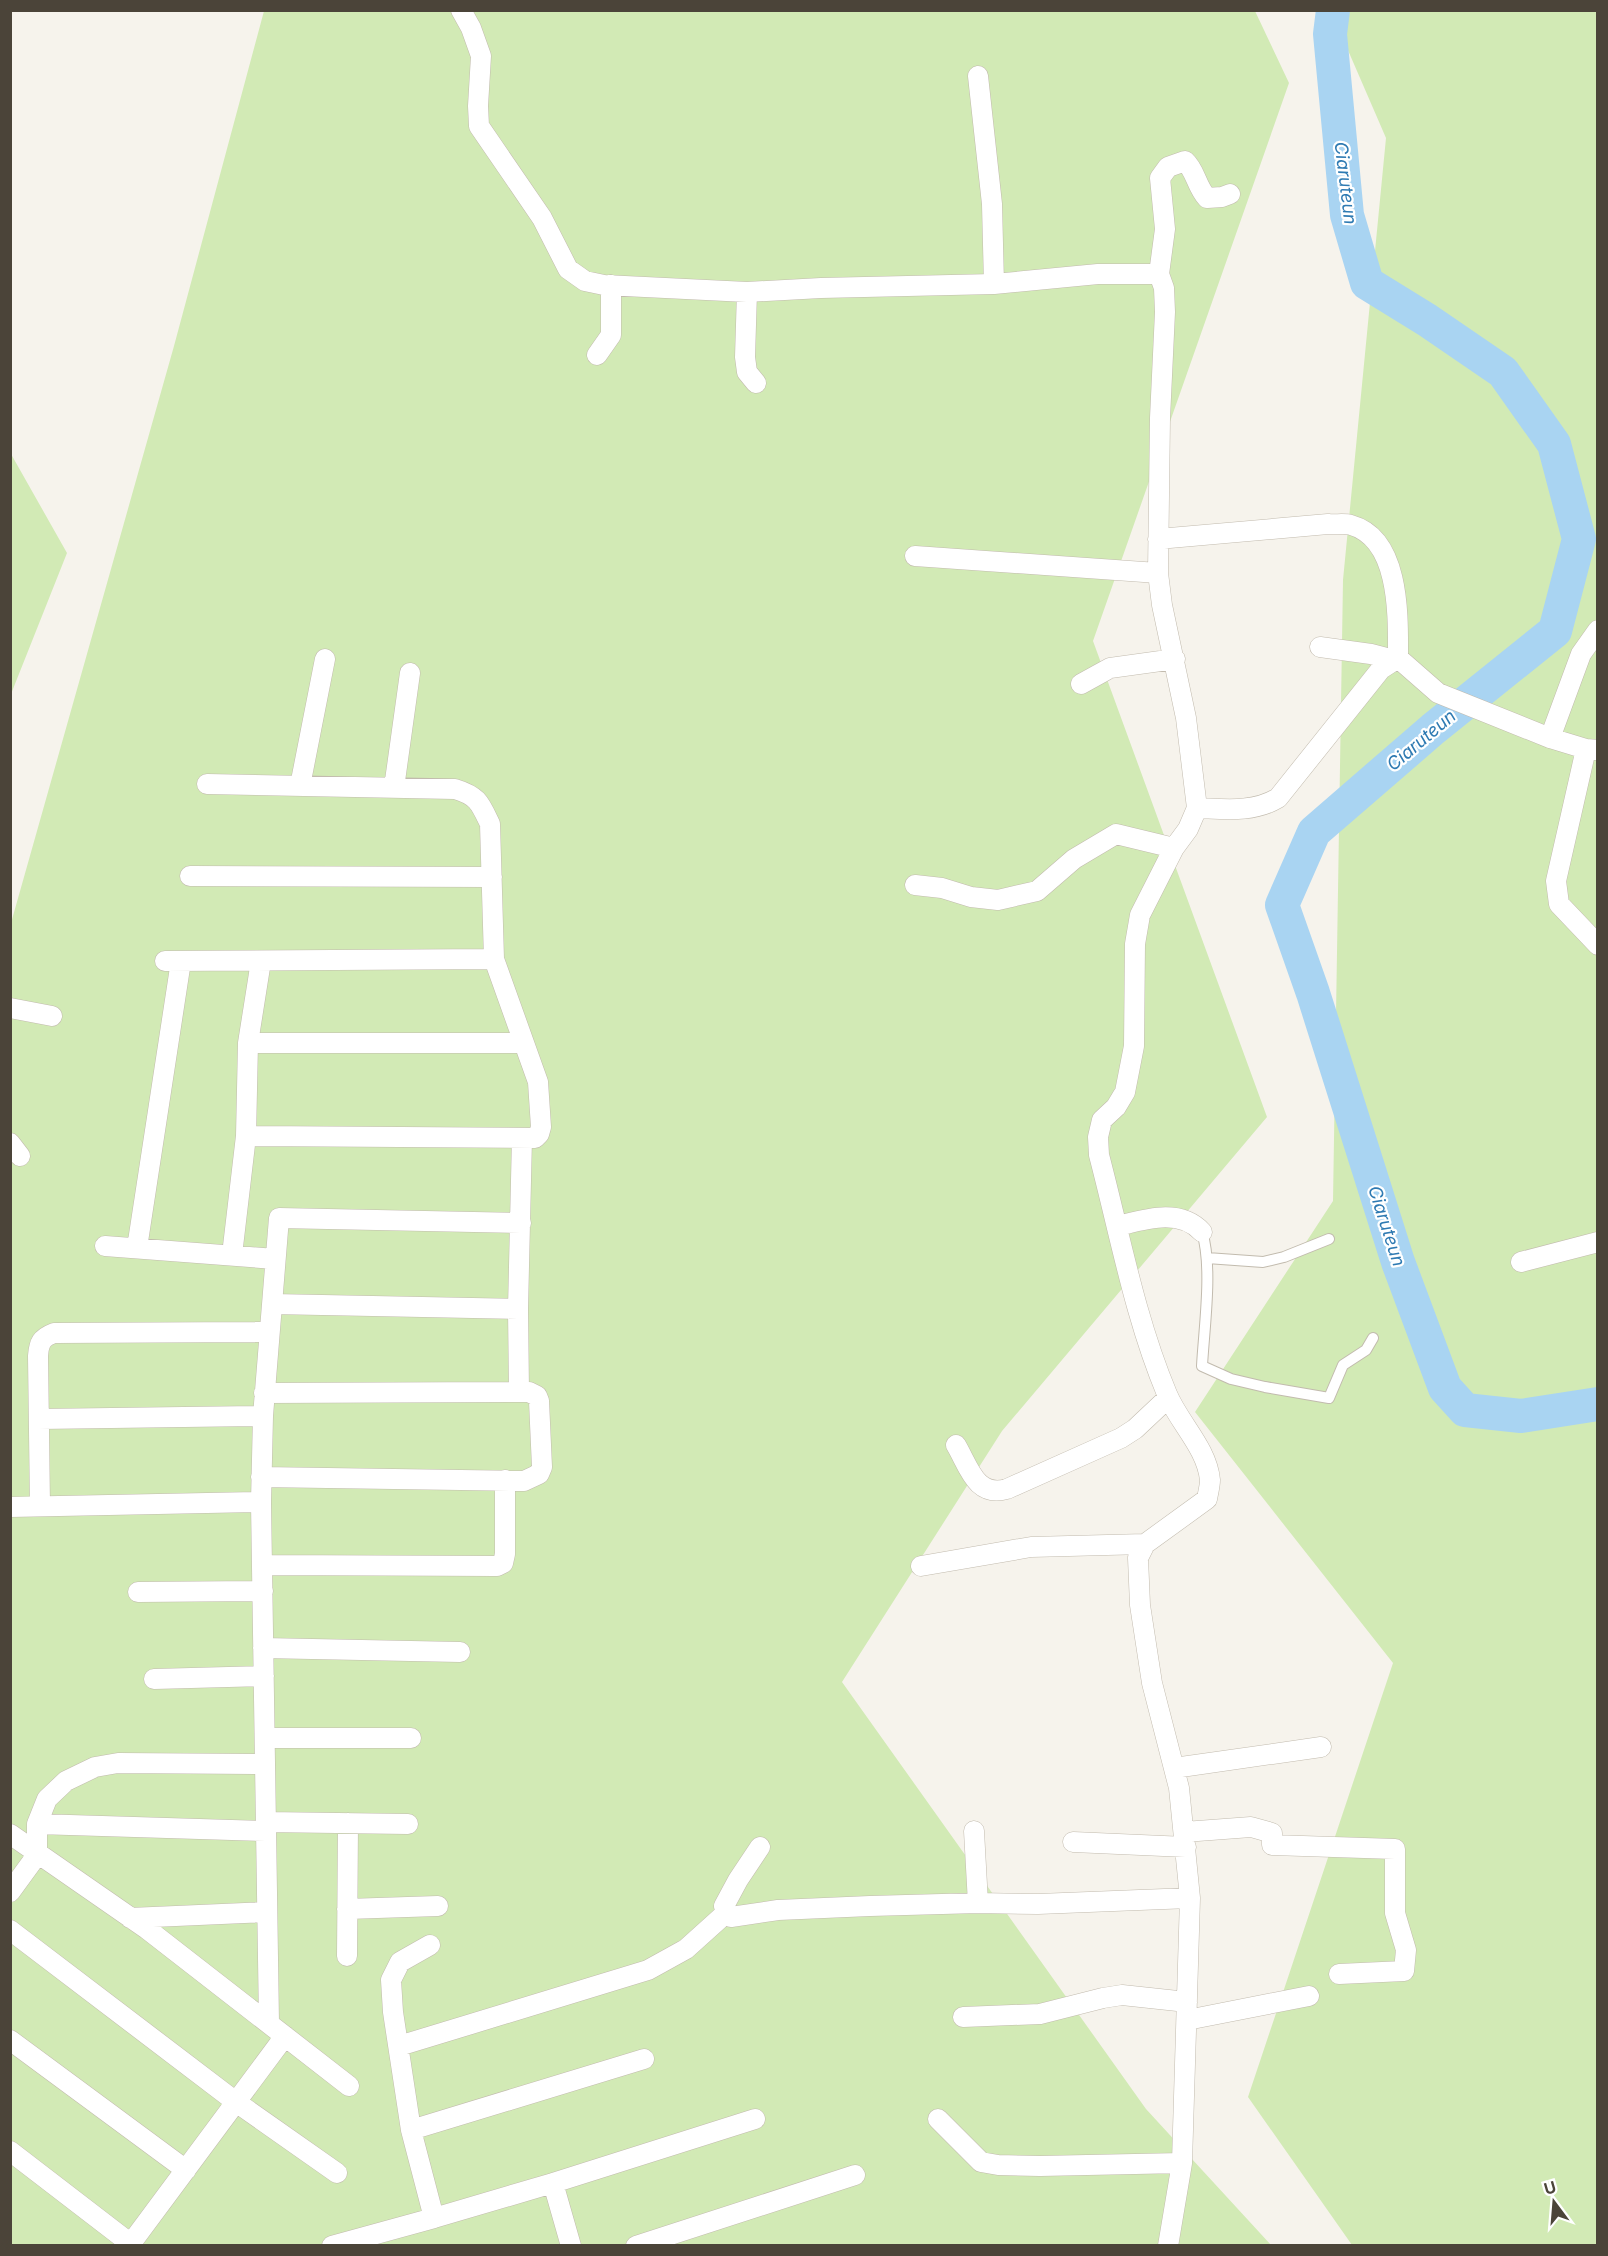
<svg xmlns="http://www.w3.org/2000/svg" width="1608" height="2256" viewBox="0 0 1608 2256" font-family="Inter,sans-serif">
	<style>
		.green { fill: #d2eab5 }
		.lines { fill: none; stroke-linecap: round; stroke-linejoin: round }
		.river { stroke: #a9d4f2; stroke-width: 34 }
		.service-casing { stroke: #c2bbae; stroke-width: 12 }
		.minor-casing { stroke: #c2bbae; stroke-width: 21 }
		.service { stroke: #fff; stroke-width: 10 }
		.minor { stroke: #fff; stroke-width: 20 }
		.labels { text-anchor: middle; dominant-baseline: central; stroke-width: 4.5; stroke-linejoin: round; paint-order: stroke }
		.water-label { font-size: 18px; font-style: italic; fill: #2e7ab2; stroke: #fff }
	</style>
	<rect width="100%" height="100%" fill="#f6f3ec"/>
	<path class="green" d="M 264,11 L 1255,11 L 1289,83 L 1093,641 L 1267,1117 L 1002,1431 L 842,1682 L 1146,2109 L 1271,2245 L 11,2246 L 11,923 L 174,346 Z
		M 1331,11 L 1597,11 L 1597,2245 L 1352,2245 L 1248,2097 L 1393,1663 L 1195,1412 L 1333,1201 L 1343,580 L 1386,138 Z
		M 11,454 L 67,553 L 11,694 Z"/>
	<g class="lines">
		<path class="river" d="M 1333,10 L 1330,34 L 1347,215 L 1367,283 L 1427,320 L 1503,372 L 1554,444 L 1579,539 L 1555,631 L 1433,729 L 1314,832 L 1282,905 L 1313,993 L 1398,1262 L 1445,1388 L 1465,1410 L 1521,1416 L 1598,1404"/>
		<defs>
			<path id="service" d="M 1202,1232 C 1213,1267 1204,1328 1202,1366 L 1231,1379 L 1265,1387 L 1329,1398 L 1343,1365 L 1366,1350 L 1373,1338
				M 1207,1258 L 1263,1262 L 1284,1257 L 1329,1239"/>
			<path id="minor" d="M 461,10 L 471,28 L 481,56 L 478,106 L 479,126 L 542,218 L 568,269 L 585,281 L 604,285 L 747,292 L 821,288 L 994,284 L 1098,274 L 1159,274 L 1164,288 L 1165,312 L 1160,418 L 1158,573 L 1162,605 L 1186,718 L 1197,808 L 1188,829 L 1174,848 L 1140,915 L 1135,944 L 1134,1046 L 1125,1092 L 1116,1107 L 1102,1120 L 1098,1137 L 1099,1155 C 1120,1235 1135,1318 1167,1394 C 1179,1423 1207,1448 1210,1480 C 1210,1486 1208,1493 1207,1499 L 1145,1544 L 1138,1558 L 1140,1605 L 1152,1683 L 1179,1788 L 1190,1898 L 1182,2163 L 1168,2246
				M 978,76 L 992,204 L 994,284
				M 1159,274 L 1165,229 L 1160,178 L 1168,167 L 1185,161 C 1196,171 1196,186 1207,198 L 1222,197 L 1230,194
				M 747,292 L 745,357 L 747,372 L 756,383
				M 597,355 L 611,335 L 611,285
				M 1158,539 L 1328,524 C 1335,525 1344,523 1351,525 C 1401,539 1398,618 1398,658
				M 915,556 L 1158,573
				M 1320,647 L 1371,654 L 1394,660
				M 1081,684 L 1110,668 L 1175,659
				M 1550,738 L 1581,654 L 1598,630
				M 1586,749 L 1556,881 L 1559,904 L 1598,945
				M 207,784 L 455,789 C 478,796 480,803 490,824 L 494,959 L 538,1082 L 541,1127 L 539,1134 L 535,1138 L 246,1136
				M 300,786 L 325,659
				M 394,788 L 410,673
				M 1197,808 C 1225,809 1253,813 1278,798 L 1381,669 L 1398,658 L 1438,693 L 1550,738 L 1586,749 L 1598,750
				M 190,876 L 492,877
				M 915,885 L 942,888 L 971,897 L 998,900 L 1037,891 L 1074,859 L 1116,834 L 1174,848
				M 165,961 L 494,959
				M 10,1008 L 52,1016
				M 248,1043 L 523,1043
				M 10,1143 L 20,1156
				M 1118,1226 C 1146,1219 1180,1208 1202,1232
				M 105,1246 L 275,1259
				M 137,1248 L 181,961
				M 232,1255 L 246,1136 L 248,1043 L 261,961
				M 1521,1262 L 1598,1242
				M 272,1304 L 518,1309
				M 519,1392 L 518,1309 L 522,1138
				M 39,1419 L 263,1416
				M 956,1445 C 969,1467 976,1498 1007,1489 L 1121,1438 L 1135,1429 L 1168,1398
				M 261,1477 L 524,1481 L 539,1474 L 542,1467 L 539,1401 L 537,1396 L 529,1392 L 264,1393
				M 40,1506 L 38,1356 C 39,1343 41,1338 54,1333 L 269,1332
				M 10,1507 L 261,1502
				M 263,1565 L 497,1566 L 503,1563 L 505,1554 L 505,1480
				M 921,1566 L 1031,1547 L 1145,1544
				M 138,1592 L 263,1591
				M 263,1648 L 460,1652
				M 154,1679 L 264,1676
				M 265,1738 L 411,1738
				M 1174,1768 L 1321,1747
				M 266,1822 L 408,1824
				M 37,1824 L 266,1831
				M 974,1831 L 978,1903
				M 1184,1832 L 1251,1827 L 1272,1833 L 1272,1845 L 1395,1849 L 1395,1913 L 1406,1950 L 1404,1971 L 1339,1974
				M 10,1834 L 147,1929 L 349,2086
				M 1073,1842 L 1186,1847
				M 760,1847 L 738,1880 L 724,1906 L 726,1913 L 731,1917 L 778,1910 L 870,1906 L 978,1903 L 1038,1904 L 1190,1898
				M 10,1892 L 37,1855 L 37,1824 L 47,1799 L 66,1781 L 95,1767 L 118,1763 L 265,1764
				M 347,1909 L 438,1906
				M 130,1918 L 267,1912
				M 10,1930 L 236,2102 L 337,2173
				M 430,1945 L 400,1962 L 391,1980 L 393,2012 L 411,2130 L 434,2218 L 553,2183 L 571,2246
				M 347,1956 L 348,1823
				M 963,2017 L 1040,2014 L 1103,1998 L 1122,1995 L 1187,2002
				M 1187,2020 L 1309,1996
				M 269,2023 L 261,1502 L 263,1416 L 279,1218 L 521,1223
				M 10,2040 L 186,2170
				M 399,2046 L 648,1970 L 686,1949 L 726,1913
				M 938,2119 L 981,2162 L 998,2165 L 1040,2166 L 1182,2163
				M 411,2130 L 644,2059
				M 10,2151 L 131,2244
				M 553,2183 L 755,2119
				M 129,2246 L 285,2036
				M 332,2246 L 434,2218
				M 636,2246 L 855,2175"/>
		</defs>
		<use href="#service" class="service-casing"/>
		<use href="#minor" class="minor-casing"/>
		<use href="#service" class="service"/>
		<use href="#minor" class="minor"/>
	</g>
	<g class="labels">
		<g class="water-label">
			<text transform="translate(1346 183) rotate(83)">Ciaruteun</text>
			<text transform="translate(1421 740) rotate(-40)">Ciaruteun</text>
			<text transform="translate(1387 1226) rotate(72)">Ciaruteun</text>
		</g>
	</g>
	<rect width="1608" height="2256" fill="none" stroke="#4b4439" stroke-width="24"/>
	<g transform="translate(1554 2202) rotate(344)" stroke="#ffffff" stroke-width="4.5" paint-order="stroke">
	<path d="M0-4.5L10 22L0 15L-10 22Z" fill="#4b4439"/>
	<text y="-9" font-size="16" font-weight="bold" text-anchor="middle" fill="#4b4439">U</text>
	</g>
</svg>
